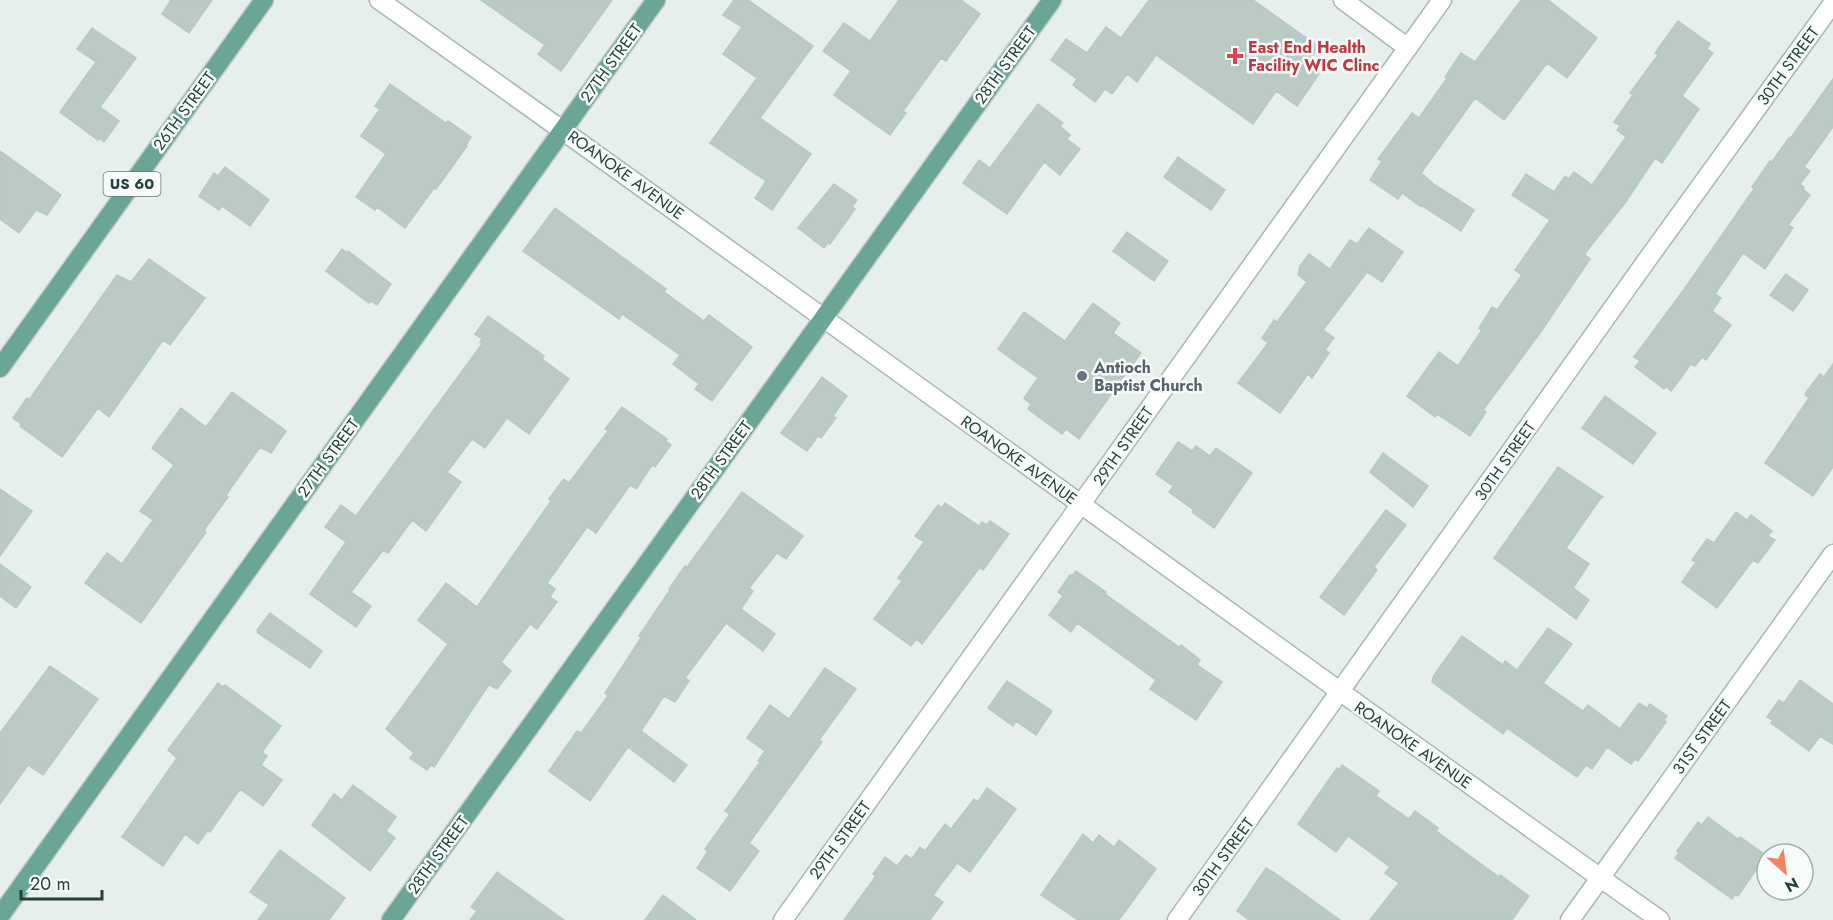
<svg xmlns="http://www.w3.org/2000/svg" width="1833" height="920" viewBox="0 0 1833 920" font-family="Jost,sans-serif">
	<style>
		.building { fill: #bbcac4; stroke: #b8c9c2; stroke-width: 1.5 }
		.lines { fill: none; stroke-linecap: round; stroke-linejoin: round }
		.minor-casing { stroke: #a8b8b2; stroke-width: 21 }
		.major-casing { stroke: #c2cac8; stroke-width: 21 }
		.minor { stroke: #fff; stroke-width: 18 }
		.major { stroke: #6aa596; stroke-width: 18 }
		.health-dot { fill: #e0444e; stroke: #f7fbf9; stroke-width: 2 }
		.worship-dot { fill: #6b7280; stroke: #f7fbf9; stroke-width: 2 }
		.labels { text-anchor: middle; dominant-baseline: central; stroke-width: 5; stroke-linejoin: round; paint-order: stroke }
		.shield { fill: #f7fbf9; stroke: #637a73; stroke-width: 1.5 }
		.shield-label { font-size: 15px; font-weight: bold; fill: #24423a }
		.health-label { font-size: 16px; font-weight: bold; fill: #be3a42; stroke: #f7fbf9; text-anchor: start }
		.street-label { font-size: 16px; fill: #24423a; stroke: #f7fbf9 }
		.worship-label { font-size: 16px; font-weight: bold; fill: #5b616d; stroke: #f7fbf9; text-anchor: start }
	</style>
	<rect width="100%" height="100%" fill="#e6efeb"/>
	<path class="building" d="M 171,0 L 212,0 L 189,33 L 162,14 Z
		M 481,0 L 612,0 L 561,71 L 538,54 L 545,45 Z
		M 734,0 L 748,0 L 813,46 L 760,118 L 811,154 L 772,210 L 755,198 L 766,181 L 710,143 L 757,78 L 723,54 L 742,27 L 723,15 Z
		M 899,0 L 961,0 L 980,14 L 946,61 L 941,58 L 903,111 L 906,113 L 890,135 L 834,95 L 851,71 L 823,51 L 844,23 L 870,41 Z
		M 1149,0 L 1253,0 L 1319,47 L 1306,65 L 1319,74 L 1297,106 L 1276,91 L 1253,124 L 1156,55 L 1137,82 L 1127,74 L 1112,94 L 1105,89 L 1095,102 L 1073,85 L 1077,79 L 1051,60 L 1066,39 L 1087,53 L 1106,27 L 1121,38 Z
		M 1521,0 L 1548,0 L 1597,38 L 1567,78 L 1547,63 L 1504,120 L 1475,98 L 1421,173 L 1435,185 L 1474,210 L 1461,231 L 1421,205 L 1420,206 L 1402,193 L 1398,199 L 1370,180 L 1382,161 L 1378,159 L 1412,113 L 1419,118 L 1447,78 L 1445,77 L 1461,53 L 1475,62 Z
		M 1678,21 L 1710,44 L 1707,49 L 1713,53 L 1682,96 L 1699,109 L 1662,163 L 1655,158 L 1625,203 L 1586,252 L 1585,255 L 1590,259 L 1540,333 L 1483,410 L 1486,412 L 1470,436 L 1437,414 L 1435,417 L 1407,396 L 1439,352 L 1458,366 L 1482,330 L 1479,328 L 1492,307 L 1497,310 L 1522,275 L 1515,270 L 1550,220 L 1512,195 L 1526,174 L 1554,192 L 1565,176 L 1569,179 L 1574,172 L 1592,185 L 1626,137 L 1617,130 L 1620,126 L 1614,122 L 1633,95 L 1630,93 L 1658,55 L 1655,53 Z
		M 92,28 L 136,58 L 100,107 L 119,121 L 104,142 L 99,138 L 98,140 L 60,112 L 96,62 L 77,49 Z
		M 1833,79 L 1833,127 L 1804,167 L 1810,171 L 1800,184 L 1804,187 L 1803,189 L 1810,195 L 1788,225 L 1793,228 L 1765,269 L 1743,253 L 1715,294 L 1721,298 L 1712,311 L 1731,325 L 1706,360 L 1702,357 L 1695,366 L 1691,364 L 1671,391 L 1666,386 L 1664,389 L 1635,367 L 1640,361 L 1634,357 L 1685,288 L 1754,189 L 1752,187 L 1770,161 L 1771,163 L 1789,138 L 1790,139 Z
		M 390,84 L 446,123 L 448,121 L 471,137 L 466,145 L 467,146 L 436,189 L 434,188 L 405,228 L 377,207 L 375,210 L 356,197 L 386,154 L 361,136 L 380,109 L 375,106 Z
		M 1038,104 L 1063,123 L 1060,126 L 1070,135 L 1067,139 L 1080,149 L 1060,175 L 1044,162 L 1007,214 L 963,183 L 979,160 L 990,168 Z
		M 0,151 L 61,195 L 47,215 L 36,210 L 19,233 L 0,219 Z
		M 1178,157 L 1225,190 L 1211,210 L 1164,177 Z
		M 225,167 L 269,200 L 250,226 L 222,206 L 219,210 L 199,196 L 214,173 L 218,176 Z
		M 834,184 L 857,200 L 852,207 L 855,209 L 830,244 L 828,243 L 824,248 L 798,228 Z
		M 555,208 L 666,289 L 664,292 L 704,321 L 709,315 L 752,347 L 712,401 L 695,389 L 699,384 L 673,364 L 680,355 L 622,314 L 619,319 L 523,251 Z
		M 1369,228 L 1403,252 L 1382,282 L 1367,272 L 1323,330 L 1334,338 L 1325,350 L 1329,353 L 1312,378 L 1308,374 L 1280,413 L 1238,383 L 1268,343 L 1262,338 L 1274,320 L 1277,322 L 1307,282 L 1298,275 L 1300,266 L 1309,254 L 1330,269 L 1350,240 L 1357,244 Z
		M 1127,232 L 1168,261 L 1154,281 L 1113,251 Z
		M 342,249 L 347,253 L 348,251 L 391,284 L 377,305 L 371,301 L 369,303 L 326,271 Z
		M 149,259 L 205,298 L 170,345 L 163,340 L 109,417 L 98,408 L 62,457 L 20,426 L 21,424 L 13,418 L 27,398 L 29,400 L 117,275 L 131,282 Z
		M 1786,274 L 1808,290 L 1793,311 L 1770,295 Z
		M 1093,303 L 1120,323 L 1113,333 L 1141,353 L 1079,439 L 1066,429 L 1062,434 L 1028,409 L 1031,404 L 1024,398 L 1038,378 L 998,349 L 1024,312 L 1065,341 Z
		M 488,316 L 544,356 L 542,359 L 569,379 L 529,434 L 507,418 L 485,448 L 472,439 L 447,472 L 461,482 L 426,531 L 412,520 L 388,553 L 383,550 L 351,592 L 371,606 L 356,627 L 310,594 L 346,542 L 325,527 L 341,505 L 356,516 L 482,344 L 480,342 L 482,339 L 475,334 Z
		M 1833,364 L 1833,467 L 1813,496 L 1765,463 L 1809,398 L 1805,395 L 1807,391 L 1820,374 L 1824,377 Z
		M 822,377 L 847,396 L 833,416 L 836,418 L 821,438 L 818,436 L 807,451 L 781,433 Z
		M 232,392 L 286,431 L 271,453 L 260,447 L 226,495 L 228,497 L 204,530 L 206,532 L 141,623 L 85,583 L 107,553 L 122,564 L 153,520 L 140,511 L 174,465 L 152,448 L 181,408 L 206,427 Z
		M 1605,396 L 1656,433 L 1633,464 L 1582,428 Z
		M 622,407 L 667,439 L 666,441 L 671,445 L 655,467 L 652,465 L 636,489 L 630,485 L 596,533 L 587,527 L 547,583 L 555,589 L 550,597 L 557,602 L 537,629 L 530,624 L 501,662 L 511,671 L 497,689 L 490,685 L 488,686 L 434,767 L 431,765 L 427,770 L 410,758 L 414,753 L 386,729 L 448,644 L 418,620 L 446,583 L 477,607 L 551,501 L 549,499 L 557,488 L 564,479 L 569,483 L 608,431 L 605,429 Z
		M 1178,442 L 1192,451 L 1196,446 L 1210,456 L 1216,448 L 1252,473 L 1214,528 L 1192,512 L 1194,510 L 1169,492 L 1173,486 L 1156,474 Z
		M 1383,453 L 1428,486 L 1413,507 L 1370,472 Z
		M 1558,467 L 1603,497 L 1600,499 L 1566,548 L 1589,564 L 1573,588 L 1589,600 L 1576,619 L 1494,558 Z
		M 0,489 L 32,511 L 0,556 Z
		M 742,492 L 803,536 L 786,559 L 777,553 L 749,588 L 753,591 L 741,609 L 775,634 L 763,651 L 726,623 L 685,678 L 689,681 L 675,702 L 664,696 L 641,731 L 687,765 L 674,782 L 628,747 L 590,801 L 549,771 L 577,731 L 581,733 L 608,696 L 605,693 L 641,638 L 639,636 L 670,590 L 669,589 L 685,566 L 687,567 Z
		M 945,503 L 979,526 L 982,522 L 987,525 L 990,521 L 1009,534 L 983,570 L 980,567 L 922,644 L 916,639 L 911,646 L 874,619 L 902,581 L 898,578 L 924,542 L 915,536 L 938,505 L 942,508 Z
		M 1386,510 L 1406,525 L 1374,567 L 1377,570 L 1344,615 L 1320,597 Z
		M 1736,512 L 1747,520 L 1751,515 L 1772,531 L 1768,536 L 1775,540 L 1758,563 L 1753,560 L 1717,608 L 1682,582 L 1696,562 L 1692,560 L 1707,539 L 1714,543 Z
		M 0,564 L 31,587 L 16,608 L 0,596 Z
		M 1076,571 L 1106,592 L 1105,594 L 1179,647 L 1181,645 L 1200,660 L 1197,665 L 1222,682 L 1196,720 L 1150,689 L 1156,680 L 1077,623 L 1071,632 L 1049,615 L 1063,596 L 1058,592 L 1070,575 L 1072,576 Z
		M 270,613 L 322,651 L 310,668 L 258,633 L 257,630 Z
		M 1548,628 L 1572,644 L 1543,683 L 1583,711 L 1588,705 L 1620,729 L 1639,703 L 1647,708 L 1650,704 L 1667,716 L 1664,720 L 1666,722 L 1638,761 L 1635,759 L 1631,764 L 1607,747 L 1592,769 L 1586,765 L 1577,777 L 1507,728 L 1503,734 L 1432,682 L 1434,675 L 1462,636 L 1503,665 L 1505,661 L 1517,670 Z
		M 50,666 L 98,699 L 43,775 L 28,765 L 0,804 L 0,733 Z
		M 825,668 L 856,689 L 819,740 L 822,742 L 749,843 L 759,851 L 730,891 L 697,868 L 708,851 L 705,849 L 730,814 L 725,811 L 760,762 L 758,761 L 765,751 L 747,738 L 770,705 L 789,719 Z
		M 1800,680 L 1833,704 L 1833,744 L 1820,736 L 1809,751 L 1771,723 L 1773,720 L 1767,717 L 1779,700 L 1784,703 Z
		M 1007,681 L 1052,711 L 1036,735 L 1016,721 L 1013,726 L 988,708 Z
		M 218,683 L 223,687 L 225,685 L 281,726 L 262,752 L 267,756 L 261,765 L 282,780 L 263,806 L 240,789 L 210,832 L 208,830 L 198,844 L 185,834 L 163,866 L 122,837 L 177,758 L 168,750 Z
		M 1342,765 L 1379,791 L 1376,796 L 1409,819 L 1415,811 L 1438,828 L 1436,831 L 1499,877 L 1500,875 L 1529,896 L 1512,920 L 1370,920 L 1399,883 L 1385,873 L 1390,867 L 1348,836 L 1336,852 L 1298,824 L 1337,768 L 1339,770 Z
		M 353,785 L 396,817 L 386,831 L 395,838 L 370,871 L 312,825 L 334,794 L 342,800 Z
		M 987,788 L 1016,809 L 970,872 L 957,863 L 933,895 L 943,902 L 930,920 L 844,920 L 876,876 L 873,874 L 885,857 L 897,866 L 906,855 L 912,859 L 920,847 L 925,851 L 945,824 L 951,829 L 974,799 L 978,802 Z
		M 1708,817 L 1738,839 L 1740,837 L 1764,854 L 1758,862 L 1760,864 L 1738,896 L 1735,894 L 1732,899 L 1675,858 L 1679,853 L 1677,851 L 1698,822 L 1702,825 Z
		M 1083,834 L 1093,843 L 1099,835 L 1114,847 L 1119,840 L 1156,869 L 1119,920 L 1078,920 L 1041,895 Z
		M 280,850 L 345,898 L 329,920 L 258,920 L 269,905 L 250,892 Z
		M 1266,868 L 1273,872 L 1340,920 L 1249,920 L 1237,911 Z
		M 497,872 L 536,900 L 564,920 L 470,920 L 477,911 L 471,907 Z
		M 663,895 L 696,920 L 645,920 Z"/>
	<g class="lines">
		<defs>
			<path id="minor" d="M 379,0 C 809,303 1231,617 1660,920
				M 1343,0 L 1408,48
				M 783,920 L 1442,0
				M 1177,920 L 1647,260 L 1833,3
				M 1570,920 L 1833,554"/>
			<path id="major" d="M 0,368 L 264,0
				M 0,916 L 656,0
				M 391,920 L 1052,0"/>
		</defs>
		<use href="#minor" class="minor-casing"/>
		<use href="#major" class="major-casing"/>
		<use href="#minor" class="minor"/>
		<use href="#major" class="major"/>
	</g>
	<path class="health-dot" d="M1232 47h6v6h6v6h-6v6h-6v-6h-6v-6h6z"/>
	<circle class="worship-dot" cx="1082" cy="376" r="6"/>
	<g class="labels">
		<rect class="shield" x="103.5" y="172" width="57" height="24" rx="4.5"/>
		<g class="shield-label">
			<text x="132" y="184">US 60</text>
		</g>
		<g class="health-label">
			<text x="1248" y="47">East End Health<tspan x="1248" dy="18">Facility WIC Clinc</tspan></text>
		</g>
		<g class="street-label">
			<text transform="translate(611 63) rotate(-54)">27TH STREET</text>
			<text transform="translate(1005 65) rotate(-54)">28TH STREET</text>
			<text transform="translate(1788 66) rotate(-54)">30TH STREET</text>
			<text transform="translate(184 111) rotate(-54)">26TH STREET</text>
			<text transform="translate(626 175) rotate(36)">ROANOKE AVENUE</text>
			<text transform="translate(1123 446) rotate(-55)">29TH STREET</text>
			<text transform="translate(328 458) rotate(-54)">27TH STREET</text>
			<text transform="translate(721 460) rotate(-54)">28TH STREET</text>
			<text transform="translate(1019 460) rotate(36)">ROANOKE AVENUE</text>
			<text transform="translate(1505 461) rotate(-55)">30TH STREET</text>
			<text transform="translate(1702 737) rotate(-54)">31ST STREET</text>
			<text transform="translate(1413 745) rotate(35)">ROANOKE AVENUE</text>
			<text transform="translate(840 840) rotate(-54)">29TH STREET</text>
			<text transform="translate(438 855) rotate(-54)">28TH STREET</text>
			<text transform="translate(1223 857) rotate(-54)">30TH STREET</text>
		</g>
		<g class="worship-label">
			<text x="1094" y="367">Antioch<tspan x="1094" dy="18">Baptist Church</tspan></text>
		</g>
	</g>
	<g transform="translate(1785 872) rotate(152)"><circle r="28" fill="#f7fbf9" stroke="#a3b1ad" stroke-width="1.5"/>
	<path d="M0-4.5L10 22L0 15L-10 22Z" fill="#f4845f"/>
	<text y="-9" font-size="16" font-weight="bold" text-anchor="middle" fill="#24423a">N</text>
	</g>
	<path d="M21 890v9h81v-9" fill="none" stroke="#24423a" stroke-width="3"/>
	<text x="30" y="890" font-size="18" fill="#24423a" stroke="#f7fbf9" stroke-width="4.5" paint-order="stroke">20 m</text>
</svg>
